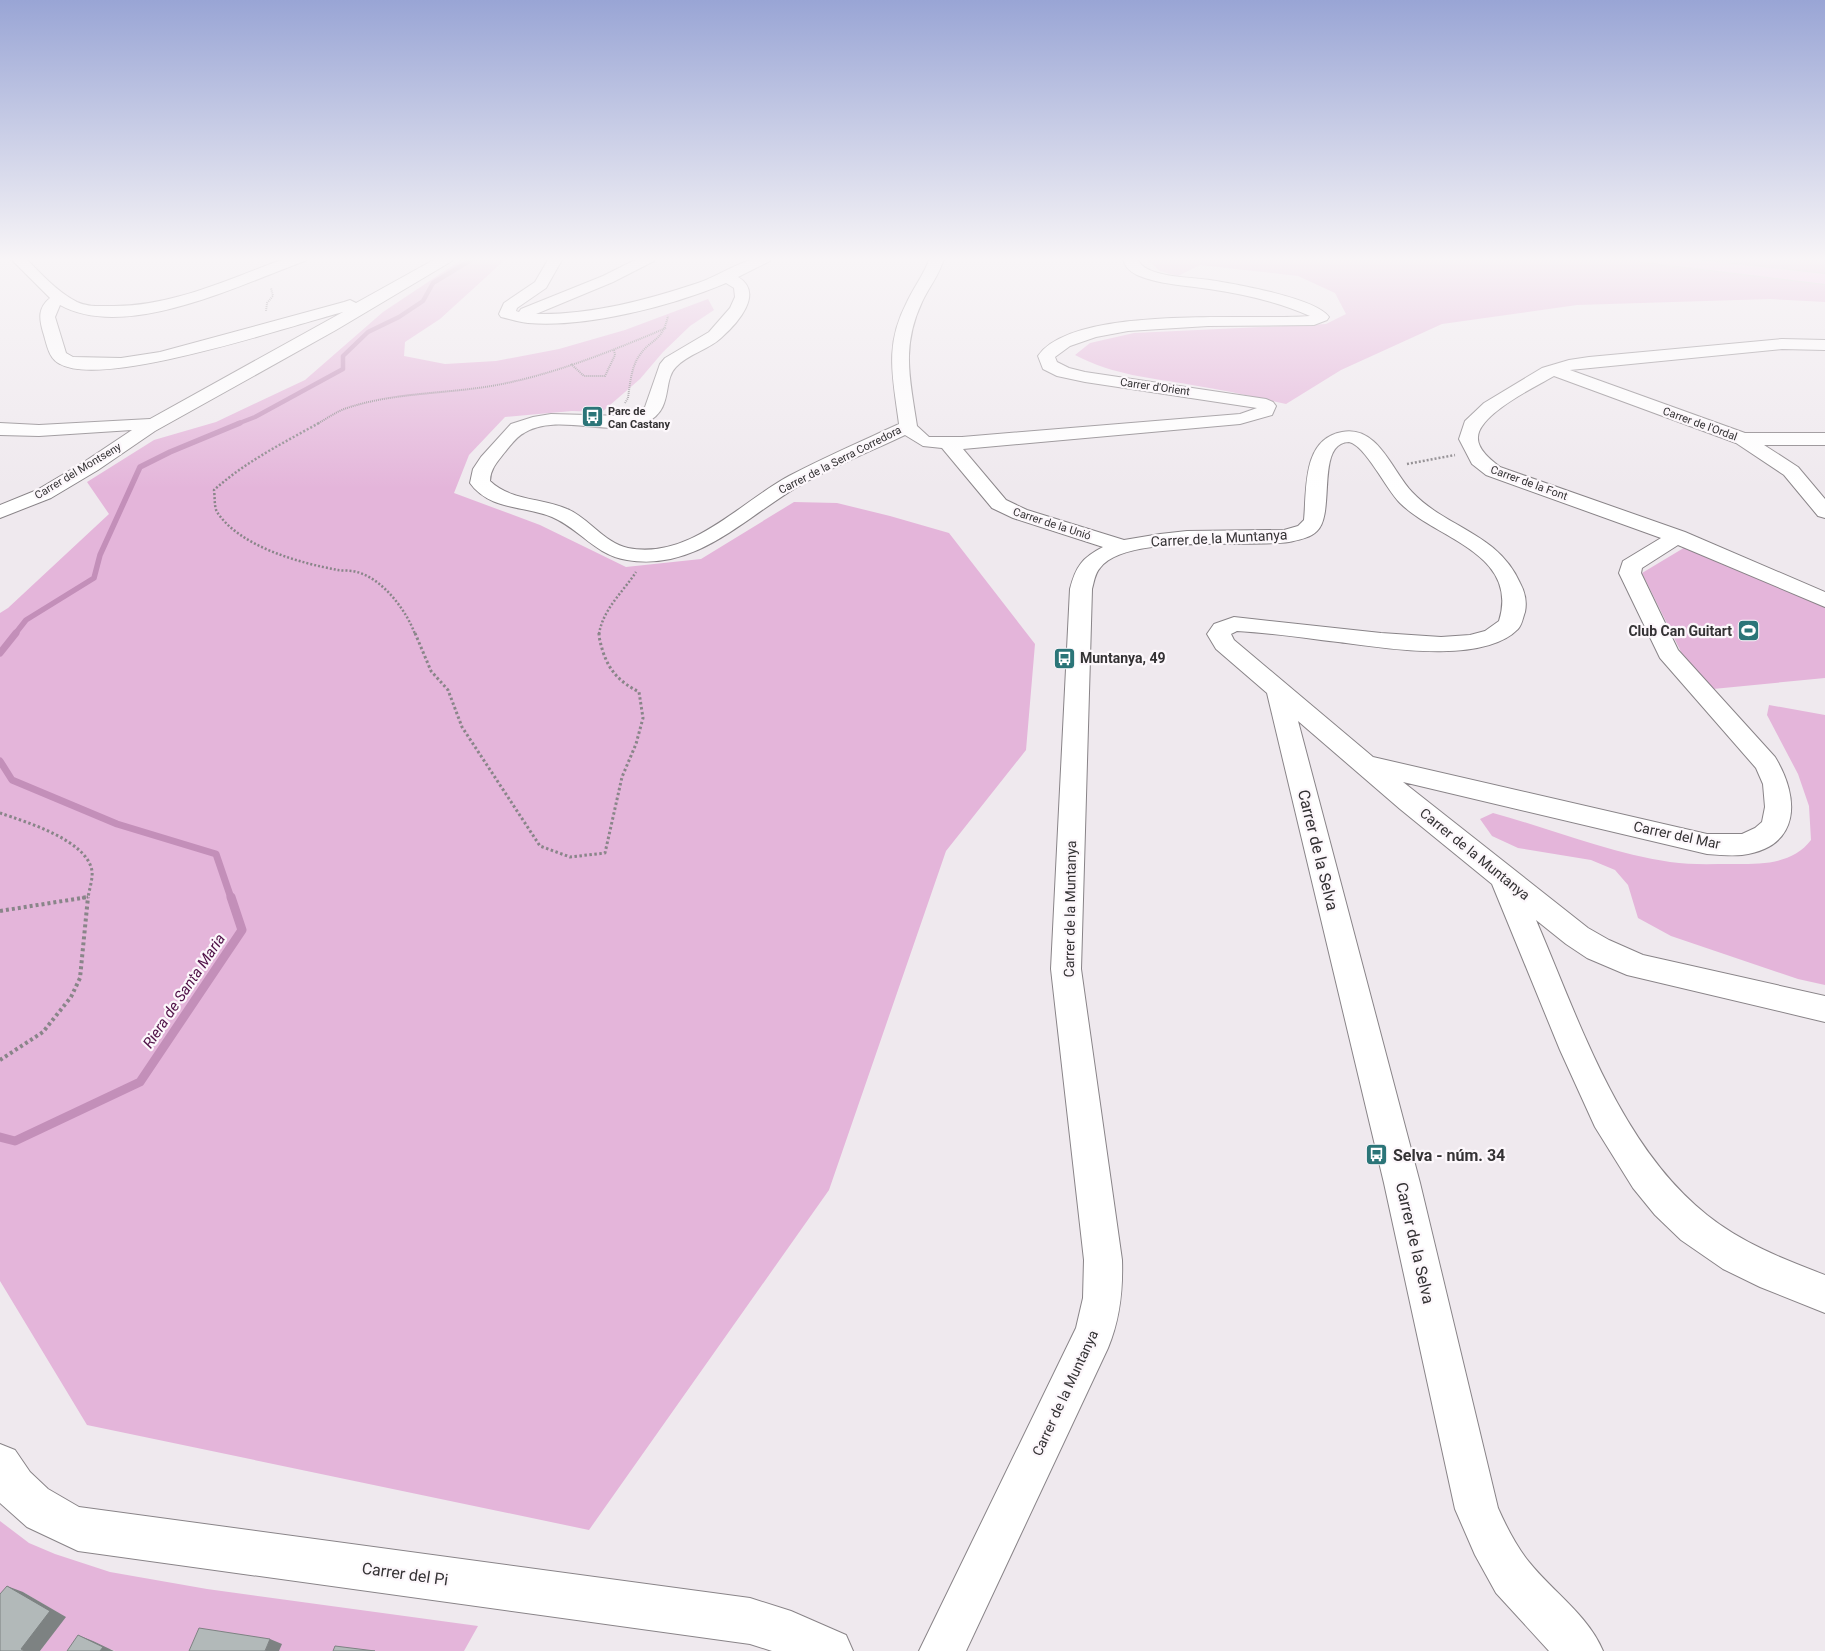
<svg xmlns="http://www.w3.org/2000/svg" width="1825" height="1651" viewBox="0 0 1825 1651" font-family="Roboto,sans-serif">
	<style>
		.green { fill: #e4b5da }
		.lines { fill: none; stroke-linecap: round; stroke-linejoin: round }
		.stream-far3 { stroke: #c38fb9; stroke-width: 4.5 }
		.stream-far2 { stroke: #c38fb9; stroke-width: 5.5 }
		.stream-far1 { stroke: #c38fb9; stroke-width: 7 }
		.stream { stroke: #c38fb9; stroke-width: 9 }
		.minor-casing { stroke: #898488; stroke-width: 2 }
		.highway-casing { stroke: #cacaca; stroke-width: 2 }
		.path-far3 { stroke: #898589; stroke-width: 2; stroke-dasharray: 1 1; stroke-linecap: butt }
		.path-far2 { stroke: #898589; stroke-width: 2.5; stroke-dasharray: 2 2; stroke-linecap: butt }
		.path-far1 { stroke: #898589; stroke-width: 3; stroke-dasharray: 2.5 2.5; stroke-linecap: butt }
		.path { stroke: #898589; stroke-width: 4; stroke-dasharray: 3 3; stroke-linecap: butt }
		.minor { fill: #fff; fill-rule: evenodd }
		.highway { fill: #fabcee; fill-rule: evenodd }
		.shaded-wall { fill: #7d8282 }
		.building { fill: #b2b9b9; stroke: #7d8282 }
		.labels { text-anchor: middle; dominant-baseline: central; stroke-width: 4.5; stroke-linejoin: round; paint-order: stroke }
		.far-street-label { font-size: 11px; fill: #343234; stroke: #fcf7fb }
		.far-poi-label { font-size: 11px; font-weight: bold; fill: #343234; stroke: #fcf7fb; text-anchor: start }
		.street-label { font-size: 14px; fill: #343234; stroke: #fcf7fb }
		.poi-label { font-size: 14px; font-weight: bold; fill: #343234; stroke: #fcf7fb; text-anchor: end }
		.water-label { font-size: 15px; font-style: italic; fill: #501248; stroke: #fcf7fb }
		.near-street-label { font-size: 16px; fill: #343234; stroke: #fcf7fb }
		.near-poi-label { font-size: 16px; font-weight: bold; fill: #343234; stroke: #fcf7fb; text-anchor: start }
	</style>
	<rect width="100%" height="100%" fill="#efe9ee"/>
	<path class="green" d="M 464,258 L 507,258 L 440,319 L 405,342 L 404,356 L 445,364 L 496,361 L 559,349 L 625,330 L 708,299 L 714,310 L 690,326 L 663,352 L 640,379 L 602,412 L 572,411 L 505,417 L 469,455 L 454,493 L 540,525 L 626,567 L 701,559 L 794,502 L 837,503 L 890,516 L 949,533 L 1035,644 L 1026,750 L 946,851 L 829,1190 L 589,1530 L 87,1425 L 0,1281 L 0,613 L 8,608 L 109,514 L 87,482 L 154,440 L 216,422 L 305,380 L 383,312 Z
		M 1145,258 L 1825,258 L 1825,302 L 1770,299 L 1577,305 L 1442,324 L 1341,370 L 1286,404 C 1255,397 1224,390 1192,385 C 1148,377 1116,376 1075,355 L 1090,343 L 1134,333 L 1326,324 L 1346,314 L 1335,293 L 1298,276 L 1200,265 L 1178,276 L 1160,271 Z
		M 1687,546 L 1825,607 L 1825,678 L 1713,689 L 1682,654 L 1642,573 Z
		M 1769,705 L 1825,715 L 1825,985 L 1798,979 L 1671,936 L 1638,918 L 1628,885 L 1615,870 L 1591,860 L 1518,848 L 1492,836 L 1480,819 L 1493,813 C 1552,829 1609,853 1670,862 C 1690,865 1710,864 1731,864 C 1760,864 1792,865 1811,840 L 1809,806 L 1798,774 L 1767,715 Z
		M 0,1521 L 29,1543 L 55,1554 L 110,1572 L 207,1589 L 478,1626 L 464,1651 L 115,1651 L 110,1649 L 86,1651 L 40,1651 L 65,1617 L 23,1592 L 0,1620 Z"/>
	<g class="lines">
		<path class="stream-far3" d="M 237,424 L 255,417 L 343,369 L 343,356 L 368,332 L 399,317 L 423,301 L 433,283 L 474,258"/>
		<path class="stream-far2" d="M 15,634 L 26,620 L 94,578 L 100,555 L 140,467 L 170,452 L 240,423"/>
		<path class="stream-far1" d="M 0,653 L 16,633
			M 0,761 L 12,780 L 117,824 L 216,854 L 231,898"/>
		<path class="stream" d="M 0,1137 L 15,1141 L 140,1082 L 242,930 L 231,897"/>
		<defs>
			<path id="minor" d="M 10,258 L 25,258 C 41,273 57,292 77,302 C 88,307 99,306 111,306 C 173,307 230,278 287,258 L 307,258 L 305,261 C 241,284 126,342 60,305 L 55,317 L 66,353 L 73,357 L 121,358 L 160,352 L 344,302 L 350,300 L 356,303 L 437,258 L 454,258 L 452,261 L 336,330 L 155,431 L 98,470 L 51,498 L 0,518 L 0,505 L 37,490 L 84,462 L 132,430 L 39,436 L 0,435 L 0,423 L 39,425 L 150,419 L 343,312 C 290,326 103,389 60,364 C 48,358 47,344 43,332 C 39,318 38,308 50,298 Z
				M 549,258 L 563,258 L 546,288 L 517,308 L 516,311 L 519,312 L 521,309 L 603,276 L 639,258 L 656,258 L 654,261 L 613,282 L 536,314 C 591,315 647,300 698,283 C 722,275 746,255 772,258 L 770,261 L 738,277 C 765,293 737,324 721,338 C 708,350 688,354 676,367 C 662,381 674,409 647,422 C 610,439 558,412 524,433 C 516,437 511,445 505,452 C 498,461 490,469 490,481 C 511,501 542,498 567,509 C 589,518 604,543 628,548 C 690,560 739,503 789,476 C 825,457 862,441 899,424 C 893,377 884,346 907,302 C 914,287 924,274 930,258 L 944,258 C 940,274 929,287 922,302 C 901,347 910,379 917,426 L 929,437 L 962,437 L 1240,414 L 1257,408 L 1085,382 L 1057,376 L 1043,369 L 1038,356 C 1074,304 1251,321 1310,316 C 1279,302 1243,294 1209,289 C 1185,285 1160,285 1137,275 C 1129,271 1124,266 1123,258 L 1137,258 C 1143,278 1192,277 1210,280 C 1235,284 1316,298 1329,317 L 1327,320 L 1314,325 L 1208,326 L 1128,331 L 1096,337 L 1070,346 L 1055,357 L 1057,362 L 1069,368 L 1085,372 L 1266,399 L 1273,402 L 1276,406 L 1272,415 L 1240,424 L 963,449 L 1006,500 L 1027,510 L 1124,540 L 1160,534 L 1187,531 L 1284,530 L 1298,526 L 1304,520 C 1307,489 1302,439 1342,432 C 1378,425 1392,471 1412,492 C 1446,528 1498,533 1520,583 C 1525,592 1527,602 1525,612 C 1523,617 1522,625 1518,629 C 1483,665 1384,648 1338,642 C 1305,638 1271,633 1237,631 L 1231,634 L 1234,640 L 1373,757 L 1707,834 L 1742,834 L 1755,828 L 1762,822 L 1765,807 L 1763,784 L 1756,768 L 1660,658 L 1619,573 L 1623,561 L 1661,538 L 1486,475 L 1472,464 L 1459,439 L 1465,421 L 1484,403 L 1542,368 L 1569,360 L 1589,357 L 1782,339 L 1825,340 L 1825,350 L 1782,349 L 1570,370 L 1745,433 L 1825,433 L 1825,445 L 1764,445 L 1798,467 L 1825,499 L 1825,518 L 1818,516 L 1784,475 L 1736,443 L 1554,376 C 1535,387 1479,414 1478,437 C 1477,449 1491,460 1500,467 L 1685,532 L 1825,592 L 1825,607 L 1678,545 L 1642,568 L 1641,573 L 1678,650 L 1775,757 C 1800,798 1801,847 1742,855 C 1731,856 1719,855 1707,854 L 1403,782 L 1588,928 L 1609,940 L 1643,955 L 1825,996 L 1825,1022 L 1627,975 L 1587,958 L 1566,944 L 1536,920 C 1579,1020 1619,1145 1707,1215 C 1742,1243 1783,1259 1825,1275 L 1825,1313 L 1760,1287 L 1723,1269 L 1681,1240 L 1655,1215 L 1633,1188 L 1595,1127 L 1560,1050 L 1492,884 L 1400,809 L 1298,721 L 1420,1183 L 1498,1508 C 1506,1526 1516,1546 1529,1562 C 1553,1592 1588,1615 1603,1651 L 1549,1651 L 1496,1593 L 1475,1555 L 1455,1509 L 1384,1183 L 1267,693 L 1216,649 L 1207,634 L 1214,624 L 1234,617 L 1381,633 L 1441,637 L 1470,635 L 1485,631 L 1499,621 C 1520,553 1436,539 1400,503 C 1386,489 1365,445 1349,442 C 1315,443 1336,513 1317,531 C 1310,538 1298,540 1289,542 C 1248,548 1125,533 1100,568 C 1095,573 1094,582 1092,589 L 1081,969 L 1122,1260 C 1123,1291 1120,1319 1108,1348 L 966,1651 L 919,1651 L 1076,1328 L 1083,1298 L 1084,1260 L 1051,969 L 1070,589 C 1076,566 1082,558 1103,547 L 1013,518 L 992,508 L 942,448 L 923,446 L 905,435 C 871,451 835,466 802,484 C 746,516 697,572 627,560 C 595,555 580,529 552,517 C 525,506 489,510 470,483 L 473,469 L 481,457 L 511,424 L 533,417 L 551,414 L 625,416 L 634,414 L 645,407 L 660,364 L 665,358 L 709,332 L 730,308 L 735,297 L 734,288 L 726,283 C 672,306 586,328 528,323 C 519,322 510,319 501,317 L 499,314 L 504,303 L 535,282 Z
				M 0,1444 L 15,1450 L 30,1472 L 48,1489 L 79,1507 L 750,1598 L 791,1611 L 846,1635 L 853,1651 L 772,1651 L 750,1644 L 78,1551 L 27,1527 L 0,1503 Z"/>
			<path id="highway" d="M 1638,258 L 1679,258 L 1825,274 L 1825,284 L 1645,262 L 1640,261 Z"/>
		</defs>
		<use href="#minor" class="minor-casing"/>
		<use href="#highway" class="highway-casing"/>
		<path class="path-far3" d="M 266,311 L 267,303 L 273,296 L 271,288
			M 571,364 L 584,376 L 605,376 L 615,355 L 614,350
			M 625,403 L 628,398 C 630,384 631,368 639,356 C 651,338 662,343 668,316
			M 317,424 C 326,419 337,411 347,408 C 395,392 448,394 497,385 C 555,374 612,351 666,328"/>
		<path class="path-far2" d="M 319,423 C 283,443 245,462 214,490 C 215,496 214,507 217,512 C 240,547 300,563 338,570 C 344,571 351,570 357,572 C 383,579 406,610 415,634
			M 1407,464 L 1455,455
			M 599,634 C 603,609 623,592 636,572"/>
		<path class="path-far1" d="M 415,633 L 431,671 L 448,690 L 462,727 L 540,846 L 570,857 L 605,853 L 622,777 L 636,744 L 643,718 L 639,692 C 620,682 610,672 603,652 C 601,645 599,639 599,633
			M 0,813 C 26,822 87,840 92,871 C 93,879 89,890 88,898
			M 82,898 L 88,897"/>
		<path class="path" d="M 0,911 L 88,897
			M 0,1060 L 43,1032 L 71,997 L 80,978 L 88,897"/>
		<use href="#minor" class="minor"/>
		<use href="#highway" class="highway"/>
	</g>
	<path class="shaded-wall" d="M 7,1586 L 23,1592 L 66,1617 L 40,1651 L 24,1651 L 21,1649 Z
		M 78,1635 L 93,1641 L 114,1651 L 100,1651 Z
		M 270,1639 L 282,1644 L 279,1651 L 265,1651 Z"/>
	<path class="building" d="M 7,1586 L 50,1611 L 21,1649 L 24,1651 L 0,1651 L 0,1594 Z
		M 199,1628 L 270,1639 L 265,1651 L 189,1651 Z
		M 78,1635 L 103,1647 L 100,1651 L 67,1651 Z
		M 335,1646 L 375,1651 L 333,1651 Z"/>
	<linearGradient id="sky" x2="0" y2="1"><stop stop-color="#99a5d5"/><stop offset="0.53" stop-color="#f8f5f7"/><stop offset="1" stop-color="#f8f5f7" stop-opacity="0"/></linearGradient>
	<rect width="1825" height="489" fill="url(#sky)"/>
	<defs>
		<symbol id="bus-square" viewBox="-11 -11 22 22"><rect x="-9" y="-9" width="18" height="18" rx="4" fill="#2b7578" stroke="#fcf7fb"/><path d="M-5-6H5V4H4V6H2V4H-2V6H-4V4H-5ZM-3.5-4V0h7V-4ZM-3.5 1.2v1.5H-2V1.2ZM2 1.2v1.5H3.5V1.2Z" fill="#fff"/></symbol>
		<symbol id="stadium-square" viewBox="-11 -11 22 22"><rect x="-9" y="-9" width="18" height="18" rx="4" fill="#2b7578" stroke="#fcf7fb"/><path d="M0-5a6.5 5 0 1 0 0 10a6.5 5 0 1 0 0-10ZM-3.5-1.8h7v3.6h-7Z" fill="#fff"/></symbol>
	</defs>
	<g fill-rule="evenodd">
		<use href="#bus-square" x="580" y="404" width="25" height="25"/>
		<use href="#stadium-square" x="1736" y="618" width="25" height="25"/>
		<use href="#bus-square" x="1052" y="646" width="25" height="25"/>
		<use href="#bus-square" x="1364" y="1142" width="25" height="25"/>
	</g>
	<g class="labels">
		<g class="far-street-label">
			<text transform="translate(1155 387) rotate(8)">Carrer d'Orient</text>
			<text transform="translate(1700 424) rotate(20)">Carrer de l'Ordal</text>
			<text transform="translate(840 460) rotate(-27)">Carrer de la Serra Corredora</text>
			<text transform="translate(78 471) rotate(-31)">Carrer del Montseny</text>
			<text transform="translate(1529 483) rotate(20)">Carrer de la Font</text>
			<text transform="translate(1052 524) rotate(18)">Carrer de la Unió</text>
		</g>
		<g class="far-poi-label">
			<text x="608" y="411">Parc de<tspan x="608" dy="13">Can Castany</tspan></text>
		</g>
		<g class="street-label">
			<text transform="translate(1219 538) rotate(-3)">Carrer de la Muntanya</text>
			<text transform="translate(1677 835) rotate(12)">Carrer del Mar</text>
			<text transform="translate(1475 854) rotate(39)">Carrer de la Muntanya</text>
			<text transform="translate(1070 909) rotate(-89)">Carrer de la Muntanya</text>
			<text transform="translate(1065 1393) rotate(-65)">Carrer de la Muntanya</text>
		</g>
		<g class="poi-label">
			<text x="1732" y="631">Club Can Guitart</text>
			<text x="1080" y="658" text-anchor="start">Muntanya, 49</text>
		</g>
		<g class="water-label">
			<text transform="translate(184 991) rotate(-56)">Riera de Santa Maria</text>
		</g>
		<g class="near-street-label">
			<text transform="translate(1318 850) rotate(76)">Carrer de la Selva</text>
			<text transform="translate(1415 1243) rotate(77)">Carrer de la Selva</text>
			<text transform="translate(405 1574) rotate(8)">Carrer del Pi</text>
		</g>
		<g class="near-poi-label">
			<text x="1393" y="1155">Selva - núm. 34</text>
		</g>
	</g>
</svg>
